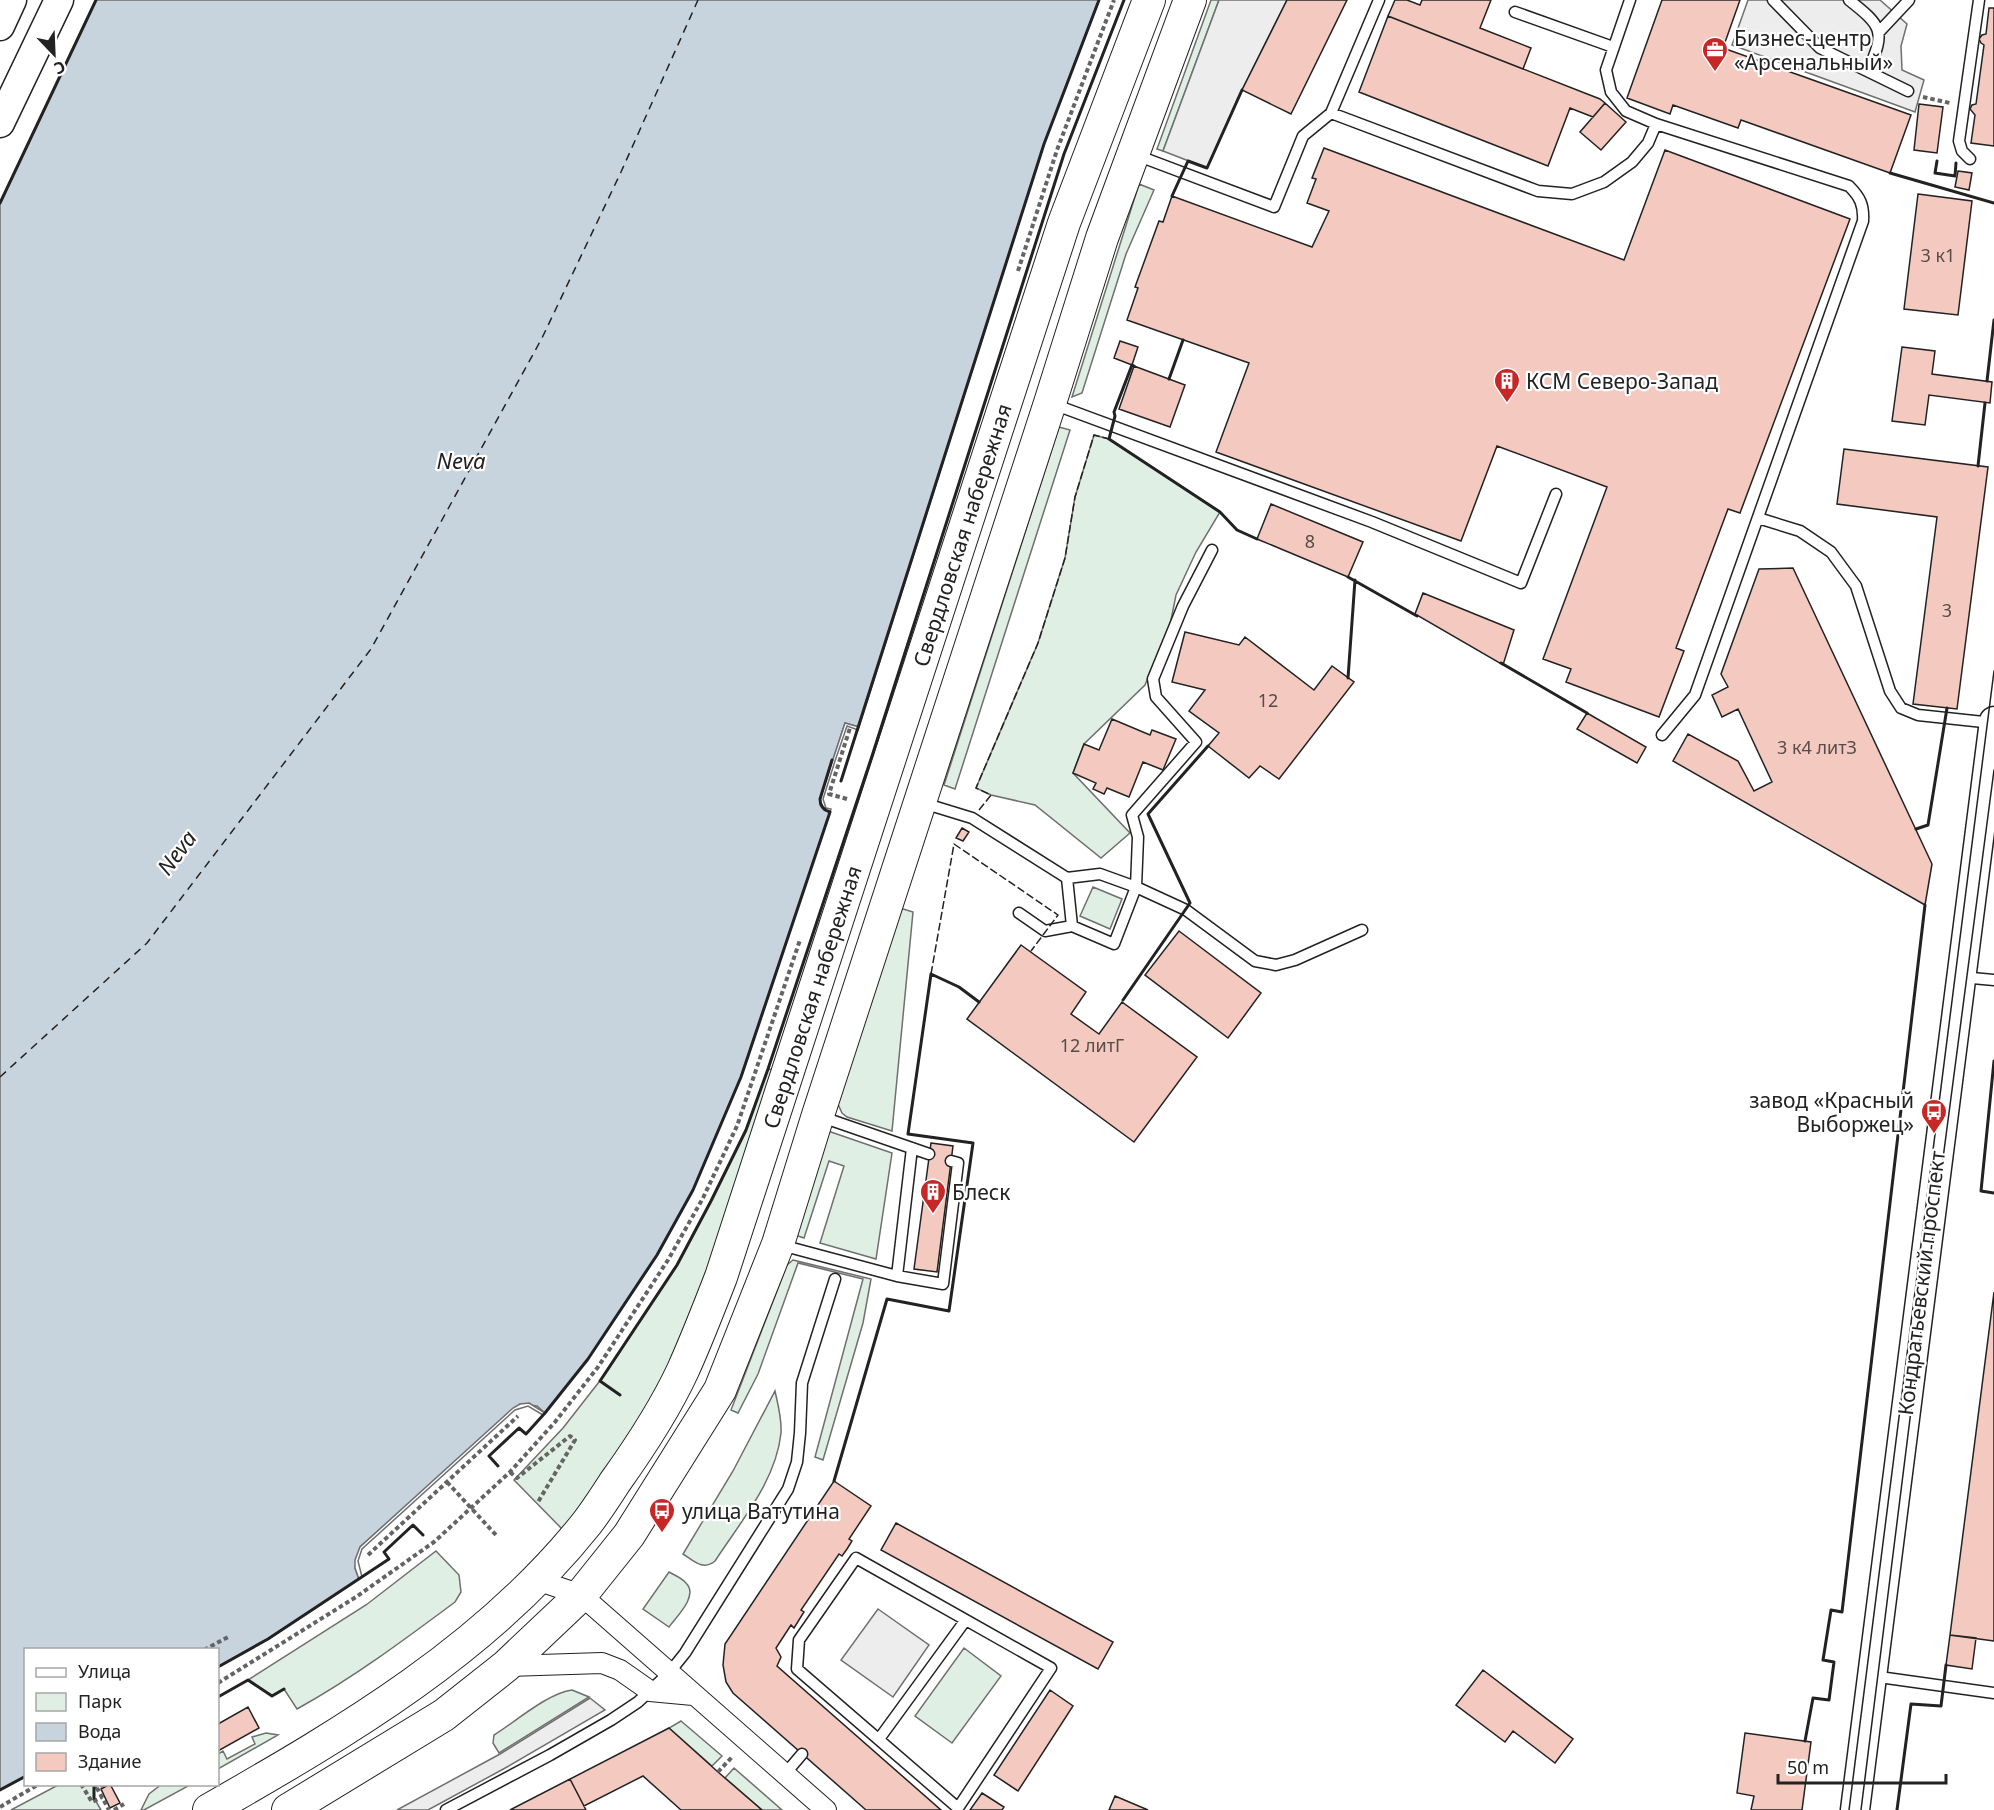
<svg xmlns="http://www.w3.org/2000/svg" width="1994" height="1810" viewBox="0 0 1994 1810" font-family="'Noto Sans',sans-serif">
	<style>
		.green { fill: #e0efe3; stroke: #6f6f6f; stroke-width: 1.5 }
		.parking { fill: #ededed; stroke: #6f6f6f; stroke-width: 1.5 }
		.water { fill: #c7d3dd; stroke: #6f6f6f; stroke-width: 1.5 }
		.pier { fill: #fff; stroke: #6f6f6f; stroke-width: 1.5 }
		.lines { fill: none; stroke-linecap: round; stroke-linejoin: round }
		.ferry { stroke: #222; stroke-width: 1.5; stroke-dasharray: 8 6; stroke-linecap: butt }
		.building { fill: #f3c9c0; stroke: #222; stroke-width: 1.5 }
		.service-casing { stroke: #222; stroke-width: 13 }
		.minor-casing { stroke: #222; stroke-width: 22 }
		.secondary-casing { stroke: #222; stroke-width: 31 }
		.primary-casing { stroke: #222; stroke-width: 34 }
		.path { stroke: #646464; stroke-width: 4; stroke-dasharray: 4.5 3; stroke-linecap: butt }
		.service { stroke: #fff; stroke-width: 10 }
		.minor { stroke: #fff; stroke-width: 20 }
		.secondary { stroke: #fff; stroke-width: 28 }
		.primary { stroke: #fff; stroke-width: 32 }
		.tram { stroke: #222; stroke-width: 1.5 }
		.fence { stroke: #222; stroke-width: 1.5; stroke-dasharray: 8 3; stroke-linecap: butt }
		.wall { stroke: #222; stroke-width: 3 }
		.labels { text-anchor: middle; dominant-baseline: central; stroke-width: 4.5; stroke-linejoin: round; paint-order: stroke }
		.number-label { font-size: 18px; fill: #564c4a }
		.poi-label { font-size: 21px; fill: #222; stroke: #fff; text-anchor: start }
		.street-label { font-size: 21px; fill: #222; stroke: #fff }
		.water-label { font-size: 22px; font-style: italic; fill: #222; stroke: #fff }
	</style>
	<rect width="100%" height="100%" fill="#fff"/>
	<path class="green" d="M 1211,0 L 1219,0 L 1163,151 L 1157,149 Z
		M 1139,184 L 1154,190 L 1126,254 L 1082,393 L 1072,397 Z
		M 1059,427 L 1070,430 L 955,789 L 944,785 Z
		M 1094,435 L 1109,439 L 1220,512 L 1196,552 L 1176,595 L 1170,625 L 1145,685 L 1084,744 L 1073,773 L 1130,833 L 1101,858 L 1035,805 L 991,795 L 976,788 L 1038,643 L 1065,558 L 1075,497 Z
		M 1093,887 L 1122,899 L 1110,929 L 1080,916 Z
		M 900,908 L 913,912 L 892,1131 L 847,1117 L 842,1113 L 837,1102 Z
		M 768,1069 L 779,1071 L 709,1277 L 655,1399 L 564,1531 L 514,1480 L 563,1428 L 606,1373 L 677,1265 L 711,1201 L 746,1130 Z
		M 828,1131 L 892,1153 L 876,1259 L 820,1243 L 844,1166 L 829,1161 L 804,1238 L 795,1235 Z
		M 793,1260 L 871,1279 L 863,1323 L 823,1460 L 815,1457 L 863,1279 L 798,1263 L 758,1374 L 738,1413 L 731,1410 L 787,1265 Z
		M 775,1391 C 778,1405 782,1419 781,1433 C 776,1481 741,1521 715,1561 C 703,1571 694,1561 683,1554 L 733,1471 Z
		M 436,1551 L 459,1575 L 461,1592 L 455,1602 C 404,1640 353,1678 297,1709 L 284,1689 L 272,1696 L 248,1680 L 366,1605 Z
		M 669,1572 C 674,1575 682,1578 686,1583 C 699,1596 676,1617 669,1627 L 643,1609 Z
		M 964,1648 L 1001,1676 L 952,1743 L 915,1716 Z
		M 572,1690 L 589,1697 L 499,1753 L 493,1743 L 494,1735 C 515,1722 548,1693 572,1690 Z
		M 681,1721 L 722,1756 L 712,1766 L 669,1728 Z
		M 266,1733 L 278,1735 L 218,1769 L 218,1754 L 223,1751 L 227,1759 L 255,1744 L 252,1737 Z
		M 734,1768 L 782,1810 L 762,1810 L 725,1778 Z
		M 60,1784 L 94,1785 L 94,1798 L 101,1810 L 11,1810 Z
		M 162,1784 L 190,1785 L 144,1810 L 141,1810 L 149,1794 Z"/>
	<path class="parking" d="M 1219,0 L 1287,0 L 1242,90 L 1207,168 L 1163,151 Z
		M 1748,0 L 1880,0 L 1907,24 L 1901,46 L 1902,70 L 1924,80 L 1915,112 L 1732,45 Z
		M 878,1609 L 929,1645 L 893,1697 L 841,1660 Z
		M 590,1698 L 605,1710 L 507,1767 L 428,1810 L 397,1810 L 500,1754 Z"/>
	<path class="water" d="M 96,0 L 1099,0 L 1044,144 L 859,727 L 845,723 L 820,799 C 820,806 823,810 830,812 L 741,1077 L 693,1190 L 657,1255 L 588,1359 L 545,1413 L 537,1406 L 520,1404 L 360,1547 L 355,1568 L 359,1579 L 268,1639 L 218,1667 L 218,1650 L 26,1650 L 25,1776 L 0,1790 L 0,203 Z"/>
	<path class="pier" d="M 845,723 L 859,727 L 858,730 L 847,726 L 835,761 L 823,799 L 826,808 L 831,809 L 830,812 L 824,810 L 820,805 L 820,799 Z
		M 529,1403 L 545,1413 L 543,1415 L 528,1406 L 515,1410 L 362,1549 L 358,1561 L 362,1577 L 359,1579 L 355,1568 L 355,1560 L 360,1547 L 513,1408 L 520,1404 Z"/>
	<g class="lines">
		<path class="ferry" d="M 0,1077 L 147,943 L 371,649 L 542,338 L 621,172 L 698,0"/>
	</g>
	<path class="building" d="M 1287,0 L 1347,0 L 1291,114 L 1242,90 Z
		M 1395,0 L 1407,0 L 1420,5 L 1422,0 L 1491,0 L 1480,28 L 1531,48 L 1523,69 L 1388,16 Z
		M 1662,0 L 1740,0 L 1723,48 L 1911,115 L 1890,173 L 1741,120 L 1738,128 L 1673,105 L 1670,114 L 1627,98 Z
		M 1989,8 L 1994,8 L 1994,146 L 1971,143 L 1975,115 L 1970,109 L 1972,105 L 1976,104 L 1984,45 L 1981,43 L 1979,39 L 1982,35 L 1986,34 Z
		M 1388,16 L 1600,99 L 1605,103 L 1593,117 L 1570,108 L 1548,166 L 1359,92 Z
		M 1605,103 L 1626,122 L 1601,150 L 1580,132 Z
		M 1919,104 L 1943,107 L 1937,153 L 1914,150 Z
		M 1324,148 L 1624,260 L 1665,150 L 1850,219 L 1740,513 L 1728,509 L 1676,648 L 1684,651 L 1659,717 L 1566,682 L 1571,669 L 1543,659 L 1607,487 L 1497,446 L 1461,541 L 1216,452 L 1249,363 L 1127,320 L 1138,288 L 1135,287 L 1159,221 L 1163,222 L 1172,196 L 1312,247 L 1329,211 L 1307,203 L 1316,179 L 1312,178 Z
		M 1958,171 L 1972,173 L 1969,190 L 1955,187 Z
		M 1918,194 L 1972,201 L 1958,315 L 1904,309 Z
		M 1120,341 L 1138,347 L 1132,365 L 1114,358 Z
		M 1902,347 L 1935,351 L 1932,374 L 1992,382 L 1990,403 L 1929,395 L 1925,425 L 1892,421 Z
		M 1134,366 L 1185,385 L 1170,427 L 1119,409 Z
		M 1844,449 L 1988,467 L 1957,709 L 1913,704 L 1937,517 L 1837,504 Z
		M 1271,504 L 1363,542 L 1348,577 L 1257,539 Z
		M 1793,568 L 1932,864 L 1925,905 L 1673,761 L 1688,734 L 1738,761 L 1754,791 L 1772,782 L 1738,709 L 1722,717 L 1712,695 L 1728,687 L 1721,674 L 1759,569 Z
		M 1423,593 L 1514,630 L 1503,665 L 1415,614 Z
		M 1185,632 L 1239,645 L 1245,637 L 1314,690 L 1332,666 L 1354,682 L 1279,779 L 1260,766 L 1249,778 L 1208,746 L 1219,733 L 1189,711 L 1205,690 L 1172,682 Z
		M 1587,713 L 1646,747 L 1637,763 L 1577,729 Z
		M 1112,719 L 1150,735 L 1152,730 L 1176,739 L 1163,770 L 1143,762 L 1129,797 L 1107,788 L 1104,794 L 1093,789 L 1096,783 L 1073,773 L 1084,744 L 1099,750 Z
		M 962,828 L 969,832 L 963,841 L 956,838 Z
		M 1179,931 L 1261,993 L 1228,1038 L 1145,975 Z
		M 1021,945 L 1086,992 L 1071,1014 L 1099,1034 L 1122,1002 L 1197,1057 L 1134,1142 L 967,1019 Z
		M 931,1143 L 953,1146 L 937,1272 L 914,1269 Z
		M 1994,1292 L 1994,1641 L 1950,1635 Z
		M 834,1481 L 871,1506 L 849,1539 L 852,1541 L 847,1549 L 842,1556 L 839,1554 L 801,1610 L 804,1612 L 794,1628 L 791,1625 L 776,1648 L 781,1657 L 777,1666 L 941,1810 L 866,1810 L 733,1693 L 726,1682 L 723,1665 L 725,1644 Z
		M 896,1523 L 1113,1642 L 1098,1669 L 881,1550 Z
		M 1950,1635 L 1976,1638 L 1972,1669 L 1946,1665 Z
		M 1483,1670 L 1573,1739 L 1555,1763 L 1513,1731 L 1505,1742 L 1456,1705 Z
		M 1050,1690 L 1073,1706 L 1018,1791 L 994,1775 Z
		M 248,1707 L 259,1728 L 218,1751 L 218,1724 Z
		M 669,1728 L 718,1772 L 762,1810 L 681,1810 L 643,1776 L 584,1806 L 570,1779 Z
		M 1745,1733 L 1811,1742 L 1802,1810 L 1751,1810 L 1754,1796 L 1737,1793 Z
		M 570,1779 L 586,1810 L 510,1810 Z
		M 110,1784 L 120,1803 L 110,1808 L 101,1789 Z
		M 982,1793 L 1004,1807 L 1002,1810 L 970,1810 Z
		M 1115,1796 L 1148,1810 L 1109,1810 Z"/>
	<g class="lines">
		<defs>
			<path id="service" d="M 1630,0 L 1606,70 L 1611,92 L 1626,111 L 1656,124
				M 1773,0 L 1820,48 L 1908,91
				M 1849,0 C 1882,26 1886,31 1868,70
				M 1515,12 L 1613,47
				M 1879,32 L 1909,0
				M 1331,113 L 1538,191 L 1572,194 L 1604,182 L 1632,162 L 1648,143 L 1656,124 L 1849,186 C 1860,197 1864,205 1863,221 L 1695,695 L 1662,735
				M 1136,155 L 1274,207 L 1303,136 L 1331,113 L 1379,0
				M 1970,159 L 1962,151 L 1959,141 L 1979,0
				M 1053,404 L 1372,522 L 1521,583 L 1556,494
				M 1758,518 L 1800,531 L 1831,552 L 1856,586 L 1890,691 L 1901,708 L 1918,715 L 1993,723
				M 1212,550 L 1183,606 L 1153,679 L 1156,697 L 1196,742 L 1132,815 L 1138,837 L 1136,887 L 1186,910 L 1255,961 L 1276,965 L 1295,960 L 1362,930
				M 923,803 L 972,818 L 1067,878 L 1072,926 L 1114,944 L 1136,887 L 1100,874 L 1067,878
				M 1019,913 L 1045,931 L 1072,926
				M 1961,977 L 1994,980
				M 822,1117 L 929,1154
				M 781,1245 L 897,1276 L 943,1284 L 958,1163 L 951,1161
				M 897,1276 L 912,1148
				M 856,1558 L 1051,1668 L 958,1808 L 797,1669 L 799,1640 Z
				M 1872,1676 L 1994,1693
				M 879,1739 L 965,1621
				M 785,1774 L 802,1754
				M 446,1810 L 550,1755 L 611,1720 L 638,1702 L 669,1673 L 685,1653 L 788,1489 L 797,1462 L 800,1433 L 802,1383 L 835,1279"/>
			<path id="minor" d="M 537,1580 L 581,1595 L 826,1810
				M 506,1666 L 602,1663 L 620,1670 L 650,1691 L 693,1695"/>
			<path id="secondary" d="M 0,26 L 12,0
				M 0,123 L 59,0
				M 1855,1810 L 1994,721"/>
			<path id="primary" d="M 209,1810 C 347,1731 487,1649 587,1523 C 597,1510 606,1496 615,1482 C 640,1447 665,1409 683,1370 C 697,1339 709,1308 721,1277 L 1064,223 L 1149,0
				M 288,1810 L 444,1715 L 506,1666 L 581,1595 L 629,1535 L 720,1390 L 778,1244 L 818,1115 L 1050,403 L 1102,238 L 1190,0"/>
		</defs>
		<use href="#service" class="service-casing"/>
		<use href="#minor" class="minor-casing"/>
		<use href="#secondary" class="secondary-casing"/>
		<use href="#primary" class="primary-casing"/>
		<path class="path" d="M 1923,97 L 1950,103
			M 1018,271 L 1057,150 L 1114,0
			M 847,799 L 829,794 L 850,728
			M 510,1472 L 517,1478 L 570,1436 L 575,1440 L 538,1502
			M 447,1482 L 497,1536
			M 368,1555 L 518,1416
			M 204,1650 L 228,1637
			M 218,1683 L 356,1597 L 434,1542 L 510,1472 L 555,1422 L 598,1367 L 668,1260 L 703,1198 L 737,1126 L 800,940
			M 718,1772 L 732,1757
			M 81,1784 L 92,1802 L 102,1797
			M 104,1784 L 97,1788 L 109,1810
			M 0,1807 L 39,1784
			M 114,1810 L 124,1804"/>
		<use href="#service" class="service"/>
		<use href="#minor" class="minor"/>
		<use href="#secondary" class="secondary"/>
		<use href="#primary" class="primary"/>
		<path class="tram" d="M 1849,1810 L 1994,671
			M 1861,1810 L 1934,1227 L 1994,770"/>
		<path class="fence" d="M 979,810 L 991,795 L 976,788 L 1038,643 L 1065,558 L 1075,497 L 1094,435 L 1109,439
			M 931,974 L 954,844 L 1058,915 L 1031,951"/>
		<path class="wall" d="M 1937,161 L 1935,173 L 1955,176 L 1956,163
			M 1890,173 L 1994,203
			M 1172,196 L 1188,161 L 1207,168 L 1242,90
			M 0,203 L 96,0
			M 1134,366 L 1132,365 L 1114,412 L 1115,416 L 1109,439 L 1220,512 L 1237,530 L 1257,539
			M 1169,379 L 1183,340
			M 1987,381 L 1994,320
			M 1978,466 L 1985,403
			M 1348,577 L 1417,616
			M 1501,663 L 1587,713
			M 1348,678 L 1355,580
			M 841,781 L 1044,144 L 1099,0
			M 1916,829 L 1928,825 L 1947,708
			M 1123,1000 L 1190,903 L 1148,814 L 1208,746
			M 1994,1061 L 1981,1191 L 1994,1193
			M 620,1395 L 600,1381 L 677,1265 L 711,1201 L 746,1130 L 768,1069 L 873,753 L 1064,154 L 1124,0
			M 498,1466 L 489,1456 L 519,1428 L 526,1434 L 545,1413 L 588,1359 L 657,1255 L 693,1190 L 741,1077 L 830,812 C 823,810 820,806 820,799 L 832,760
			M 834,1481 L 887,1299 L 949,1311 L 973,1143 L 908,1134 L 931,974 L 959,987 L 979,1002
			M 218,1667 L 268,1639 L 389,1559 L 384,1552 L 413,1525 L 423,1535
			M 218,1697 L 248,1680 L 272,1696 L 284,1689
			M 1805,1741 L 1813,1698 L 1829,1700 L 1834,1662 L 1823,1660 L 1831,1610 L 1842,1612 L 1925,905
			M 0,1790 L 26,1776
			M 94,1798 L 94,1784
			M 1897,1810 L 1911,1704 L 1941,1706 L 1946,1665"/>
	</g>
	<defs>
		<symbol id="office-pin" viewBox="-11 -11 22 30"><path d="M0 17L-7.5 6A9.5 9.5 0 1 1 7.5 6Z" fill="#c62828" stroke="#fff"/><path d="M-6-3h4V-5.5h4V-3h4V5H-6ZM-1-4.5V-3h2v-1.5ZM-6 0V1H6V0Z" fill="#fff"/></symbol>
		<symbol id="building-pin" viewBox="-11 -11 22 30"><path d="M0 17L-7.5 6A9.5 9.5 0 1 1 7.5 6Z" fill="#c62828" stroke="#fff"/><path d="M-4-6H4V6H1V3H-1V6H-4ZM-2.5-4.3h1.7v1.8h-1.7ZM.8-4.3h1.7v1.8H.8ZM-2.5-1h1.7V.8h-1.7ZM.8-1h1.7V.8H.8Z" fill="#fff"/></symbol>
		<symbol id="bus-pin" viewBox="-11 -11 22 30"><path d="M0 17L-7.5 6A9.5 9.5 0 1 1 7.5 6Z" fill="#c62828" stroke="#fff"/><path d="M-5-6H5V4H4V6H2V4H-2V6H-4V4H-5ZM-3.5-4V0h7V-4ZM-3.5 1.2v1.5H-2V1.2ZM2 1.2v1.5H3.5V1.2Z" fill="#fff"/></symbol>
	</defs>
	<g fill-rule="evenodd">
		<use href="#office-pin" x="1700" y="35" width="30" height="40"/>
		<use href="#building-pin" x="1492" y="366" width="30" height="40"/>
		<use href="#bus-pin" x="1919" y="1097" width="30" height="40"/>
		<use href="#building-pin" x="918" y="1177" width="30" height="40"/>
		<use href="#bus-pin" x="647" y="1496" width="30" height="40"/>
	</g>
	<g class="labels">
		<g class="number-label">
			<text x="1938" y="255">3 к1</text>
			<text x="1310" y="541">8</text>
			<text x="1947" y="610">3</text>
			<text x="1268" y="700">12</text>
			<text x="1817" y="747">3 к4 литЗ</text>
			<text x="1092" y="1045">12 литГ</text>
		</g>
		<g class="poi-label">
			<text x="1734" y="38">Бизнес-центр<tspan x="1734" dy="24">«Арсенальный»</tspan></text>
			<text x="1526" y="381">КСМ Северо-Запад</text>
			<text x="1914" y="1100" text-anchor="end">завод «Красный<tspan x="1914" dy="24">Выборжец»</tspan></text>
			<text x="952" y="1192">Блеск</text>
			<text x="682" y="1511">улица Ватутина</text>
		</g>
		<g class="street-label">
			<text transform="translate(962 535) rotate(-72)">Свердловская набережная</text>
			<text transform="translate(812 997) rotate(-72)">Свердловская набережная</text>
			<text transform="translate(1921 1283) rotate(-83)">Кондратьевский проспект</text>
		</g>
		<g class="water-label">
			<text x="461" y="460">Neva</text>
			<text transform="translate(176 852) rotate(-53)">Neva</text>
		</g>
	</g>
	<rect x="24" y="1648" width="195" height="138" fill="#ffffff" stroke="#a7a7a7" stroke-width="1.5"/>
	<rect x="36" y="1668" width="30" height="9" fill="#ffffff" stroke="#a7a7a7" stroke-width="1.5"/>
	<text x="78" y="1678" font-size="18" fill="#222222">Улица</text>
	<rect x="36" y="1693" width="30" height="18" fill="#e0efe3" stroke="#a7a7a7" stroke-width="1.5"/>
	<text x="78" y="1708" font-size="18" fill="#222222">Парк</text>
	<rect x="36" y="1723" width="30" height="18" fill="#c7d3dd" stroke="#a7a7a7" stroke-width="1.5"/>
	<text x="78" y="1738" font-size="18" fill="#222222">Вода</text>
	<rect x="36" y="1753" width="30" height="18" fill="#f3c9c0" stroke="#a7a7a7" stroke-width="1.5"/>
	<text x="78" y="1768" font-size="18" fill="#222222">Здание</text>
	<g transform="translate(54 54) rotate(157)" stroke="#ffffff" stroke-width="4.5" paint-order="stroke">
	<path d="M0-4.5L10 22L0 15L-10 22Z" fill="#222222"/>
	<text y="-9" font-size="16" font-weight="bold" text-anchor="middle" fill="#222222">С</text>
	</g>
	<path d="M1778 1774v9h168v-9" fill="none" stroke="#222222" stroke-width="3"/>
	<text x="1787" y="1774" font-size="18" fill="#222222" stroke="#ffffff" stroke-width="4.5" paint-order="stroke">50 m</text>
</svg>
